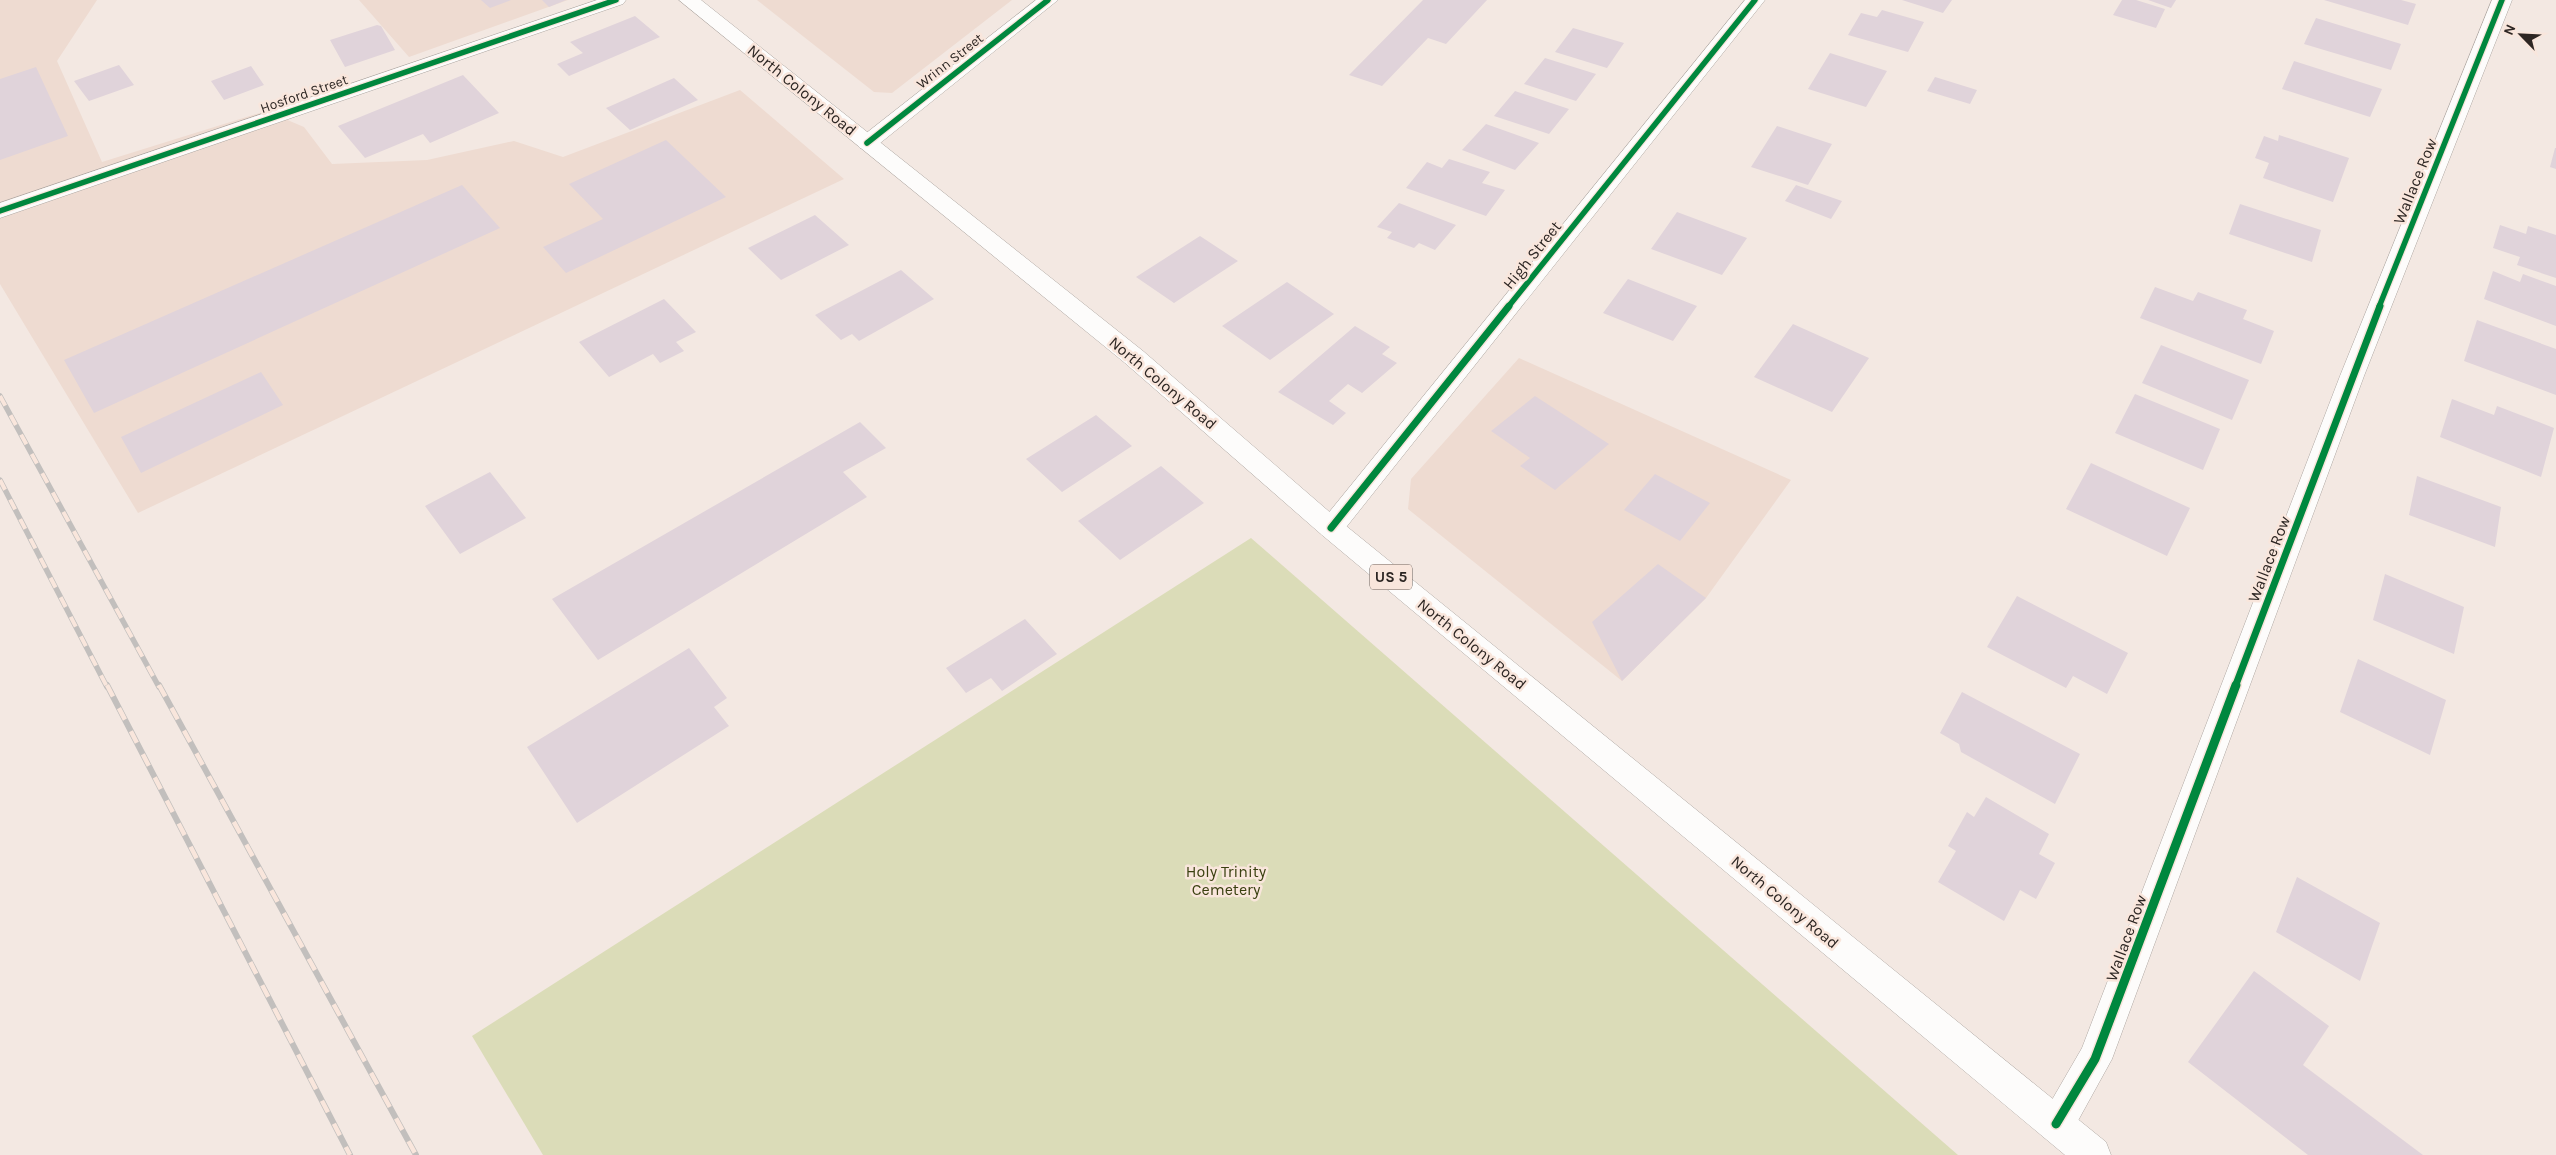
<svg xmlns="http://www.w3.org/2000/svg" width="2556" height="1155" viewBox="0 0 2556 1155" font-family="Karla,sans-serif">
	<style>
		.built { fill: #eedbd1 }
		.green { fill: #dbdcb8 }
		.building { fill: #e0d3da }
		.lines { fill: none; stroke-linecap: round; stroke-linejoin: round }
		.minor-casing { stroke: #aea7a2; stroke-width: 1 }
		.primary-casing { stroke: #aea7a2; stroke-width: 1 }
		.minor { fill: #fdfcfb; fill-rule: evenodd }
		.primary { fill: #fdfcfb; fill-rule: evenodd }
		.rail-far1-casing { stroke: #c2bfbd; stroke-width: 5.5 }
		.rail-casing { stroke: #c2bfbd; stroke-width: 6 }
		.rail-far1 { stroke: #f9e6dc; stroke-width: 4; stroke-dasharray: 11; stroke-linecap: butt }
		.rail { stroke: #f9e6dc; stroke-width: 4.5; stroke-dasharray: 13; stroke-linecap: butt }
		.cycleway-far2-casing { stroke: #f9e6dc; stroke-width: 8 }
		.cycleway-far1-casing { stroke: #f9e6dc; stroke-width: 10 }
		.cycleway-casing { stroke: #f9e6dc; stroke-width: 12 }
		.cycleway-far2 { stroke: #00873e; stroke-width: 5.5 }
		.cycleway-far1 { stroke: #00873e; stroke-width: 7 }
		.cycleway { stroke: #00873e; stroke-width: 9 }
		.labels { text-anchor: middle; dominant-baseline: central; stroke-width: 5; stroke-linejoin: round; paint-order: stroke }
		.far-street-label { font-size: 14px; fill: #2d2623; stroke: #f9e6dc }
		.shield { fill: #f9e6dc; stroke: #6a605a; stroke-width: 1 }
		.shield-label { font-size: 15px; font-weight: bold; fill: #2d2623 }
		.street-label { font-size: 16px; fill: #2d2623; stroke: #f9e6dc }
		.park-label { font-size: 16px; fill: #3a4010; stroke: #f9e6dc }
	</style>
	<rect width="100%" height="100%" fill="#f3e8e2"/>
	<path class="built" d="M 0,0 L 97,0 L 57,61 L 102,162 L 266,111 L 304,127 L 332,164 L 427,160 L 514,141 L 563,157 L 740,90 L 844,179 L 138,513 L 0,284 Z
		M 359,0 L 568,0 L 409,57 Z
		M 757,0 L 1012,0 L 892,93 L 874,92 Z
		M 1519,358 L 1791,480 L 1706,598 L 1622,681 L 1408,509 L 1411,479 Z"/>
	<path class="green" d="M 1251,538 L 1958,1155 L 543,1155 L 472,1036 Z"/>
	<path class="building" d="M 481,0 L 511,0 L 490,8 Z
		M 542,0 L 566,0 L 549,7 Z
		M 1423,0 L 1487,0 L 1446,44 L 1428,38 L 1382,86 L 1349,75 Z
		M 1902,0 L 1952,0 L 1943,13 Z
		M 2122,0 L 2136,0 L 2165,9 L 2156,28 L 2113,15 Z
		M 2148,0 L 2176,0 L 2171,8 Z
		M 2324,0 L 2401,0 L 2416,4 L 2408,25 Z
		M 1882,10 L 1924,22 L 1908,52 L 1848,35 L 1861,13 L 1877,17 Z
		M 635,16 L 660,37 L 569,76 L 557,64 L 583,53 L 570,42 Z
		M 2316,18 L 2401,44 L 2391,70 L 2304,44 Z
		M 377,25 L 381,26 L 395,50 L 345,67 L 330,40 Z
		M 1573,28 L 1624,43 L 1607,68 L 1555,52 Z
		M 1830,53 L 1887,71 L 1866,107 L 1808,89 Z
		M 1545,58 L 1596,74 L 1576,101 L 1524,84 Z
		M 2294,61 L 2382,89 L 2370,117 L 2282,89 Z
		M 119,65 L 134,85 L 89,101 L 74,81 Z
		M 251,66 L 264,85 L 224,100 L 211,81 Z
		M 36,67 L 68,136 L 0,160 L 0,79 Z
		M 463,75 L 499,113 L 430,143 L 423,134 L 365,158 L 338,126 Z
		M 1935,77 L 1977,90 L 1970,104 L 1927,91 Z
		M 674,78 L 698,100 L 630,130 L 606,108 Z
		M 1515,91 L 1569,109 L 1549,134 L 1494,116 Z
		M 1486,124 L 1539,143 L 1515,170 L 1462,150 Z
		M 1777,126 L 1832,144 L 1808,185 L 1751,167 Z
		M 2279,135 L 2349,158 L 2333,202 L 2263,178 L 2269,163 L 2255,158 L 2264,136 L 2278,141 Z
		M 666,140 L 726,197 L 566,273 L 543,247 L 603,219 L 569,184 Z
		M 2555,148 L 2556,148 L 2556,169 L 2550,167 Z
		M 1449,159 L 1490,172 L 1482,183 L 1505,190 L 1486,216 L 1406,188 L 1427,162 L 1442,168 Z
		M 462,185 L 500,228 L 94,413 L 64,360 Z
		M 1796,185 L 1842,201 L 1831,219 L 1785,201 Z
		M 1399,203 L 1456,225 L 1435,250 L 1419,243 L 1414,248 L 1387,238 L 1392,232 L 1377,227 Z
		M 2240,204 L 2321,230 L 2312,262 L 2229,234 Z
		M 1677,212 L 1747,238 L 1722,275 L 1651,249 Z
		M 815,215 L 849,245 L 781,280 L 748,248 Z
		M 2500,225 L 2526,234 L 2528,226 L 2556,235 L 2556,278 L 2517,265 L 2520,257 L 2493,248 Z
		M 1200,236 L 1238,261 L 1174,303 L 1136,277 Z
		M 901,270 L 934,299 L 859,341 L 852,334 L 841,340 L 815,315 Z
		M 2493,271 L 2520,282 L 2523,274 L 2556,286 L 2556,326 L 2484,299 Z
		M 1628,279 L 1697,306 L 1673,341 L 1603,313 Z
		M 1287,282 L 1334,314 L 1270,360 L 1222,326 Z
		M 2155,287 L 2193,301 L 2198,292 L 2247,310 L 2243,319 L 2274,331 L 2261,364 L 2140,318 Z
		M 664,299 L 696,332 L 676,342 L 684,351 L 660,363 L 653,354 L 609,377 L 579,342 Z
		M 2477,320 L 2556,349 L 2556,395 L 2464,361 Z
		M 1793,324 L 1869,358 L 1832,412 L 1754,377 Z
		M 1355,326 L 1390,347 L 1382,354 L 1397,363 L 1362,393 L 1348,384 L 1329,401 L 1346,413 L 1333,425 L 1278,392 Z
		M 2161,345 L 2249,380 L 2232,420 L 2142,383 Z
		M 261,372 L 283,405 L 141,473 L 121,437 Z
		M 2135,394 L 2220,429 L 2203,470 L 2115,433 Z
		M 1535,396 L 1609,444 L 1555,490 L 1520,466 L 1530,458 L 1491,431 Z
		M 2452,399 L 2494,415 L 2497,406 L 2554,428 L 2541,477 L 2440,437 Z
		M 1096,415 L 1132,446 L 1062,492 L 1026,459 Z
		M 860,422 L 886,448 L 843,472 L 867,497 L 598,660 L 552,599 Z
		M 2091,463 L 2190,508 L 2167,556 L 2066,509 Z
		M 1161,466 L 1204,503 L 1120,560 L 1078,521 Z
		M 490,472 L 526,518 L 460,554 L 425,506 Z
		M 1655,474 L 1710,503 L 1680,541 L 1624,510 Z
		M 2417,476 L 2501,507 L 2495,547 L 2409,515 Z
		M 1658,564 L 1706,598 L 1622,681 L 1592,622 Z
		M 2385,574 L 2464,607 L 2454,654 L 2373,620 Z
		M 2017,596 L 2128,653 L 2107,694 L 2073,676 L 2066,688 L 1987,647 Z
		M 1025,619 L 1057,654 L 1002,691 L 991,678 L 966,693 L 946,668 Z
		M 689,648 L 727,698 L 714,707 L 729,726 L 577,823 L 527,747 Z
		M 2358,659 L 2446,700 L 2430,755 L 2340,712 Z
		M 1962,692 L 2080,754 L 2055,804 L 1961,752 L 1959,744 L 1940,733 Z
		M 1986,797 L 2049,834 L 2039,854 L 2055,863 L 2036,899 L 2020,890 L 2004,921 L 1938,882 L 1956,851 L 1948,846 L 1967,812 L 1974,817 Z
		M 2297,877 L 2380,923 L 2360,981 L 2276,932 Z
		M 2254,971 L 2329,1026 L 2303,1065 L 2423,1155 L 2308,1155 L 2188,1062 Z"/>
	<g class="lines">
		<defs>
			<path id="minor" d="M 597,0 L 626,0 L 623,4 L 0,218 L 0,203 Z
				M 1036,0 L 1058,0 L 874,148 L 867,149 L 860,148 L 856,143 L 860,138 Z
				M 1745,0 L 1765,0 L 1340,535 L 1331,538 L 1322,535 L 1318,528 L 1322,521 Z
				M 2492,0 L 2512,0 L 2364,376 L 2112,1059 L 2069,1137 L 2056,1142 L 2043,1137 L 2038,1124 L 2082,1048 L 2340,376 Z"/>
			<path id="primary" d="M 679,0 L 701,0 L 1143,351 L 1340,521 L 2106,1142 L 2111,1155 L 2065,1155 L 1322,535 L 1125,363 Z"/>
		</defs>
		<use href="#minor" class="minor-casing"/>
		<use href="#primary" class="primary-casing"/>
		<use href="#minor" class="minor"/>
		<use href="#primary" class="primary"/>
		<defs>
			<path id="rail-far1" d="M 0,396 L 159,687
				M 0,480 L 107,687"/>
			<path id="rail" d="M 107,685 L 350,1155
				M 159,685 L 416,1155"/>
		</defs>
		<use href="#rail-far1" class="rail-far1-casing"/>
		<use href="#rail" class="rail-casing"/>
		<use href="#rail-far1" class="rail-far1"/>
		<use href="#rail" class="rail"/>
		<defs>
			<path id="cycleway-far2" d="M 867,143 L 1048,0
				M 0,211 L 616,0
				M 1508,307 L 1755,0
				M 2379,307 L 2502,0"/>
			<path id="cycleway-far1" d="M 1331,528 L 1509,306
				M 2235,687 L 2380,306"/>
			<path id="cycleway" d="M 2056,1124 L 2095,1059 L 2236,685"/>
		</defs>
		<use href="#cycleway-far2" class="cycleway-far2-casing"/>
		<use href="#cycleway-far1" class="cycleway-far1-casing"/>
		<use href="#cycleway" class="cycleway-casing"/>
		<use href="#cycleway-far2" class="cycleway-far2"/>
		<use href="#cycleway-far1" class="cycleway-far1"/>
		<use href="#cycleway" class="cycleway"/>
	</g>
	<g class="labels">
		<g class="far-street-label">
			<text transform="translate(950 61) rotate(-38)">Wrinn Street</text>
			<text transform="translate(304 94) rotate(-19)">Hosford Street</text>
		</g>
		<rect class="shield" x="1370" y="564.5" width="42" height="25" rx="4"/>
		<g class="shield-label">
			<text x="1391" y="577">US 5</text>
		</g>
		<g class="street-label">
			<text transform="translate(802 90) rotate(39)">North Colony Road</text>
			<text transform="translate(2415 181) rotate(-68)">Wallace Row</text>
			<text transform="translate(1532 255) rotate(-51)">High Street</text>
			<text transform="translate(1163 383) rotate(40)">North Colony Road</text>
			<text transform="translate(2269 559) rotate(-69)">Wallace Row</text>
			<text transform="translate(1472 644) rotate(39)">North Colony Road</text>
			<text transform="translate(1785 902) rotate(40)">North Colony Road</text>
			<text transform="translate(2126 938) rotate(-70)">Wallace Row</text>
		</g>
		<g class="park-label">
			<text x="1226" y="871">Holy Trinity<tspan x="1226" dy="18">Cemetery</tspan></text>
		</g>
	</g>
	<g transform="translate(2521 35) rotate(294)" stroke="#f9e6dc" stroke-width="4" paint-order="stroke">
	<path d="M0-4L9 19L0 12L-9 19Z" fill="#2d2623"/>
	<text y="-8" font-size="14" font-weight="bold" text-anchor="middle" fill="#2d2623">N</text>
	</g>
</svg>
